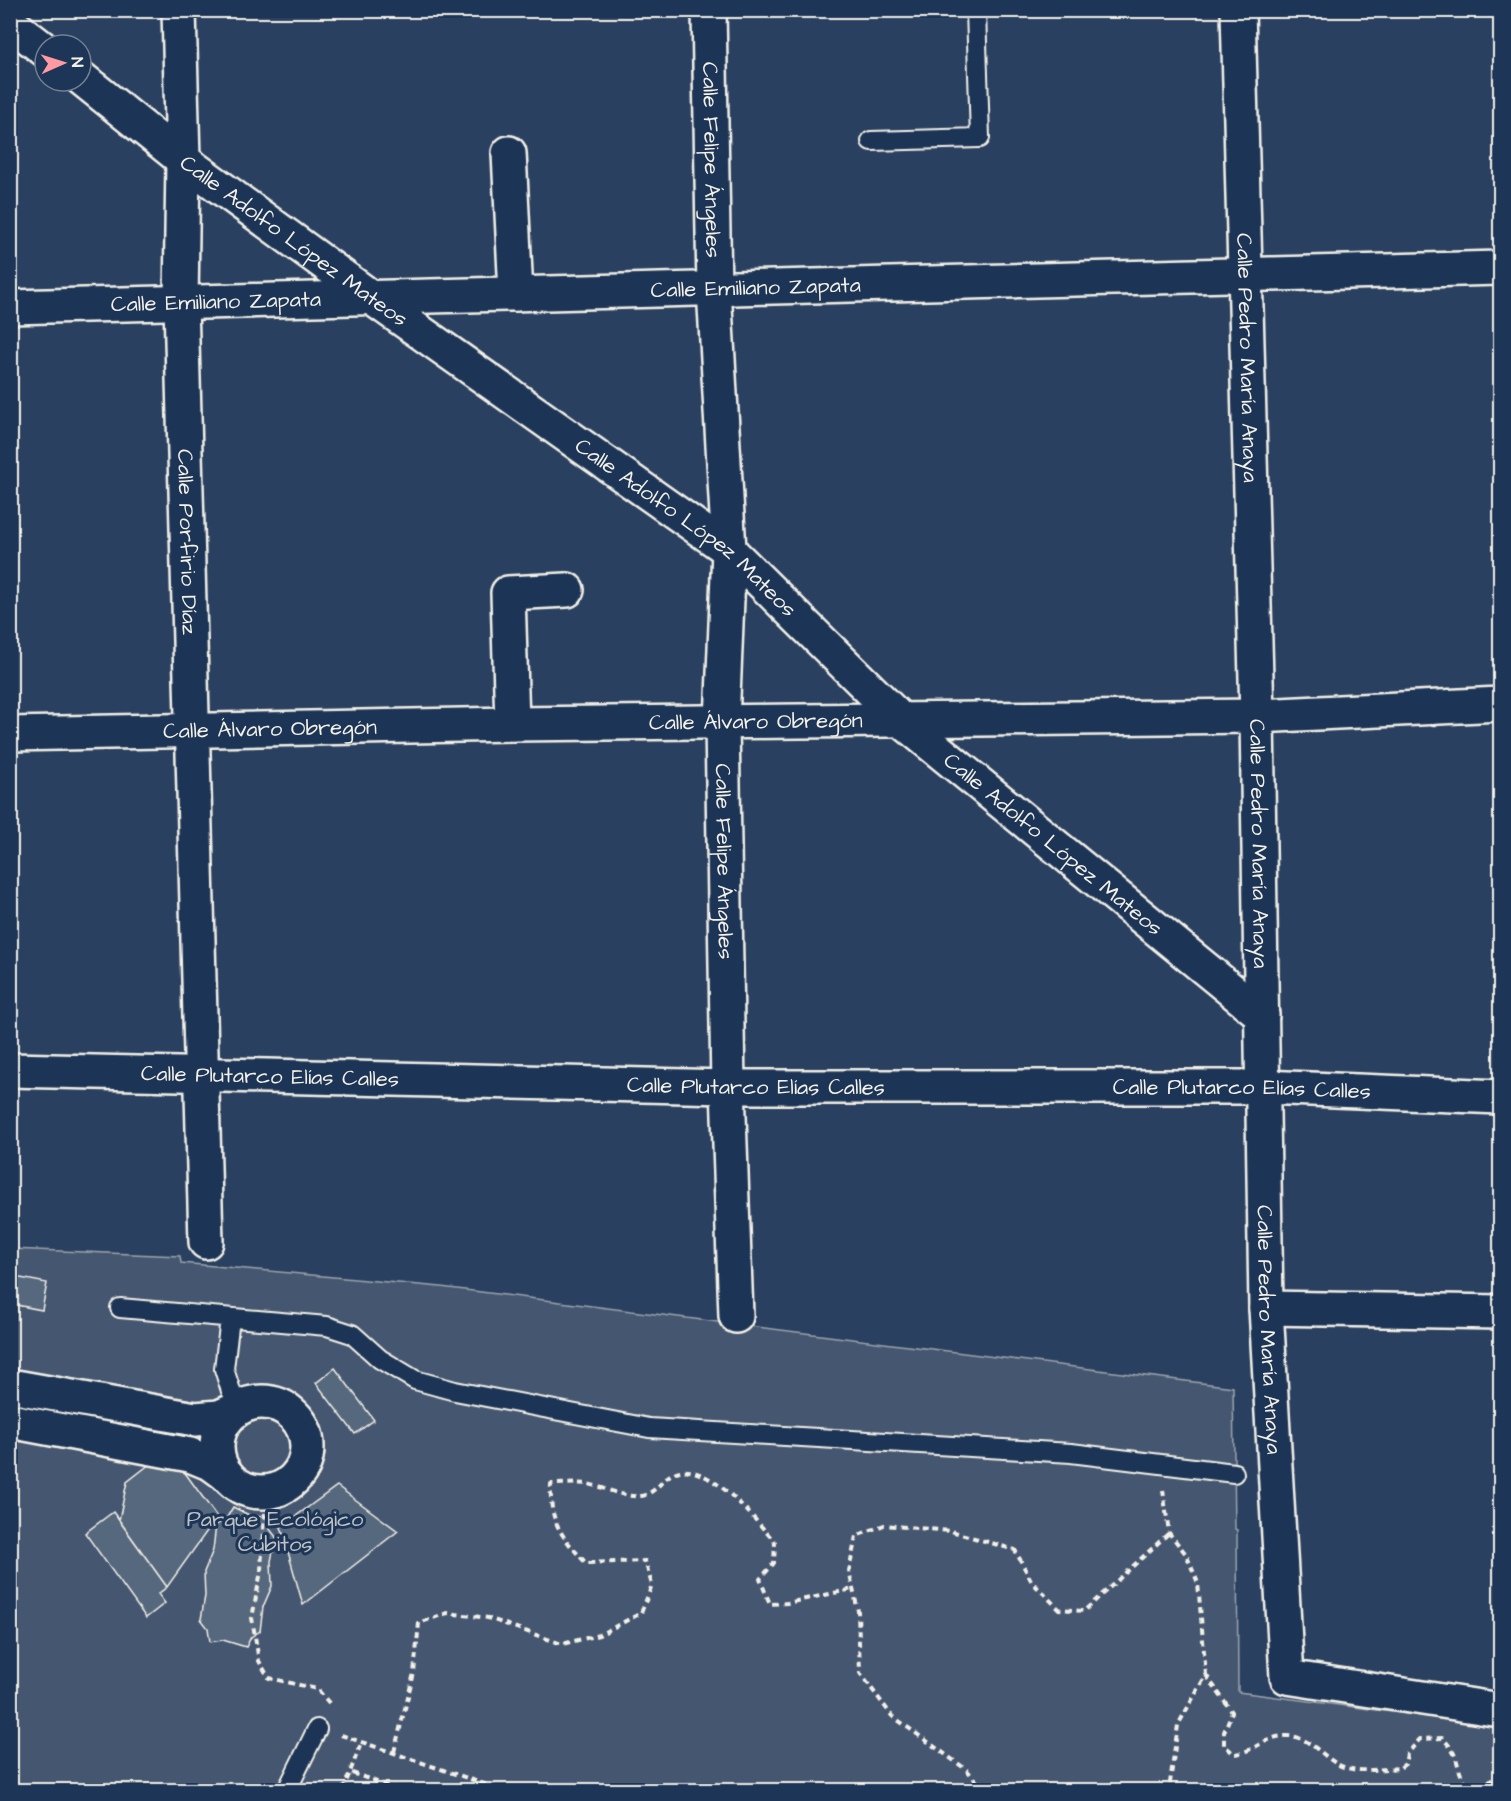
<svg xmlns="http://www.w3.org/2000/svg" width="1511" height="1801" viewBox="0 0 1511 1801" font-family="'Architects Daughter',sans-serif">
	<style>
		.green { fill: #445771; stroke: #9ca4ac; stroke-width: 1.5 }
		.building { fill: #56677d; stroke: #f4f1e8; stroke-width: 1.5 }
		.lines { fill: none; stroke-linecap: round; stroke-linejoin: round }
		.service-casing { stroke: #f4f1e8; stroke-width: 22 }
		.minor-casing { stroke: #f4f1e8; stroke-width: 38 }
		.path { stroke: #f4f1e8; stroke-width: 4; stroke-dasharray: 6 4.5; stroke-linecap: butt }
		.service { stroke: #1d3557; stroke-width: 18 }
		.minor { stroke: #1d3557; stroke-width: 33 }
		.labels { text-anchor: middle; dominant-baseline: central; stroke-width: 6; stroke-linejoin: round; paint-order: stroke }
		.street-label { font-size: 22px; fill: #f4f1e8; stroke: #1d3557 }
		.park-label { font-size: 22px; fill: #bfc3c4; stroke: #1d3557 }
	</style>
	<rect width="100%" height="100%" fill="#2a4060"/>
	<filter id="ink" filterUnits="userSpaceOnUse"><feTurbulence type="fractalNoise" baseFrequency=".0167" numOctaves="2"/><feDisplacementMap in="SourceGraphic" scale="12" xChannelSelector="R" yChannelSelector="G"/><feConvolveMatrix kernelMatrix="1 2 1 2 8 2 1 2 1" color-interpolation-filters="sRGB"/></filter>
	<g filter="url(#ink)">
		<path class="green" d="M 11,1249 L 180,1256 L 181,1263 L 441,1287 L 1233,1387 L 1235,1529 L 1237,1530 L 1238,1692 L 1500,1726 L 1500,1790 L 11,1790 Z"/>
		<path class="building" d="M 10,1276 L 47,1283 L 42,1310 L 16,1305 L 14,1316 L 10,1315 Z
			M 335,1368 L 374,1420 L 355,1434 L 316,1383 Z
			M 150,1464 L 183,1470 L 217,1517 L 167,1587 L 119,1520 L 127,1482 Z
			M 337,1486 L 398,1531 L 303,1605 L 281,1527 Z
			M 233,1507 L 253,1517 L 267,1516 L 269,1528 L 276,1537 L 271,1561 L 272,1586 L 263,1607 L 260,1631 L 251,1637 L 246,1647 L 223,1640 L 210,1642 L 208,1628 L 201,1619 L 205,1596 L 204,1572 L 213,1550 L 216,1525 L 226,1519 Z
			M 113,1512 L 167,1587 L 158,1594 L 165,1603 L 146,1618 L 85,1533 Z"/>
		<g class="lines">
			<defs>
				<path id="service" d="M 871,141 L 980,138 L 976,10
					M 120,1308 L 327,1326 L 352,1334 L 380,1359 L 415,1380 L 455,1391 L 649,1428 L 1071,1453 L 1234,1473
					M 230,1318 L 224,1369 L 231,1391
					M 287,1790 L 317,1729"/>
				<g id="minor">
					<path id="s1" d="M 179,10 L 183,160 L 181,303 L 206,1242"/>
					<path id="s2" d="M 709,10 L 714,289 L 729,550 L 722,722 L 728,1087 L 736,1316"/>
					<path id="s3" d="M 1238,10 L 1257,716 L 1266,1308 L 1287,1677 L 1500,1710"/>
					<path d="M 10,23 L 45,50"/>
					<path id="s4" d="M 81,78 L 183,160 L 372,298 L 729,550 L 900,719 L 1262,1015"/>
					<path d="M 509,153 L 516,294"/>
					<path id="s5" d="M 10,307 L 1500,268"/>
					<path d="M 512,724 L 508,593 L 567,590"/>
					<path id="s6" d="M 10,734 L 512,724 L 1257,716 L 1500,704"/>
					<path id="s7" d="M 10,1070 L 728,1087 L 1263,1087 L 1500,1097"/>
					<path d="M 1266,1308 L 1500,1312"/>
					<path d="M 10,1386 L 195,1419 L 219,1417 L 235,1410"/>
					<circle cx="262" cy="1447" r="45"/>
					<path d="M 10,1421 L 190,1455 L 212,1464 L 227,1475"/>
				</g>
			</defs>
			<use href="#service" class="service-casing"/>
			<use href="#minor" class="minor-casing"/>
			<path class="path" d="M 1163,1490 L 1169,1533 L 1186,1554 L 1198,1583 L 1206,1675 L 1178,1725 L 1169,1790
				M 265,1492 L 261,1571 L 252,1618 L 259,1661 L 269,1678 L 317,1689 L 330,1704 L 329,1707
				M 1206,1675 L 1232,1712 L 1224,1732 L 1224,1745 L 1234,1754 C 1253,1753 1265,1736 1285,1736 C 1307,1735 1319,1753 1337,1764 C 1354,1774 1381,1769 1400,1768 L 1405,1764 L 1407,1754 L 1420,1739 L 1442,1738 C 1464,1758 1452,1771 1472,1790 L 1482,1788 L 1500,1773
				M 341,1735 L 502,1790
				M 394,1752 L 414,1673 L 419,1623 L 447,1613 L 488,1618 L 562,1644 L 599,1635 L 641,1613 L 652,1585 L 645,1561 L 586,1563 C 561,1536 549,1522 551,1484 C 563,1484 575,1483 587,1484 C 605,1487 623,1498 641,1496 C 657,1493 661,1479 674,1473 C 707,1458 756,1521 775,1542 L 774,1563 L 760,1579 L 770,1604 L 787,1603 L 853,1589
				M 352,1773 L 400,1790
				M 343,1790 L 362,1741
				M 984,1790 L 967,1770 L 892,1716 L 860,1673 L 858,1611 L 849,1571 L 856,1536 L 884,1525 L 951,1531 L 1015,1550 L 1032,1582 L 1059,1609 L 1084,1611 L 1169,1533"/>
			<use href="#service" class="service"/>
			<use href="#minor" class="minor"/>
		</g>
	</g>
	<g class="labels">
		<g class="street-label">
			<text stroke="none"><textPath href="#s2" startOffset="150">Calle Felipe Ángeles</textPath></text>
			<text stroke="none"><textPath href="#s4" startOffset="268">Calle Adolfo López Mateos</textPath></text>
			<text stroke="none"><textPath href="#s5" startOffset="746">Calle Emiliano Zapata</textPath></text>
			<text stroke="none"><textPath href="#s5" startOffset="206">Calle Emiliano Zapata</textPath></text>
			<text stroke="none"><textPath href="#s3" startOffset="348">Calle Pedro María Anaya</textPath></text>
			<text stroke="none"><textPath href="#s4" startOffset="754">Calle Adolfo López Mateos</textPath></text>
			<text stroke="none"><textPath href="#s1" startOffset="532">Calle Porfirio Díaz</textPath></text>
			<text stroke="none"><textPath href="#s6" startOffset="746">Calle Álvaro Obregón</textPath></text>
			<text stroke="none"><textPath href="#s6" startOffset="260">Calle Álvaro Obregón</textPath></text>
			<text stroke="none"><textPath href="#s3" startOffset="834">Calle Pedro María Anaya</textPath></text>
			<text stroke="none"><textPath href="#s4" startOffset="1240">Calle Adolfo López Mateos</textPath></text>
			<text stroke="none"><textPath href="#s2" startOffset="852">Calle Felipe Ángeles</textPath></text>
			<text stroke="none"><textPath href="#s7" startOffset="260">Calle Plutarco Elías Calles</textPath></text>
			<text stroke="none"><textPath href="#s7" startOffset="746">Calle Plutarco Elías Calles</textPath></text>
			<text stroke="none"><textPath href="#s7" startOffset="1232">Calle Plutarco Elías Calles</textPath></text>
			<text stroke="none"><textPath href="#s3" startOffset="1320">Calle Pedro María Anaya</textPath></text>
		</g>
		<g class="park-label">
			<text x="275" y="1519">Parque Ecológico<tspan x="275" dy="25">Cubitos</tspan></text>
		</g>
	</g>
	<rect width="1511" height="1801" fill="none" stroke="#1d3557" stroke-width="36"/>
	<rect x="18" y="18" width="1475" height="1765" fill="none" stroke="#f4f1e8" stroke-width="2" filter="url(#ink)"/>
	<g transform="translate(63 63) rotate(87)"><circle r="28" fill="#1d3557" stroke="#738091" stroke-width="1.5"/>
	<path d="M0-4.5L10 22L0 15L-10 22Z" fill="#ff9aa2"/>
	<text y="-9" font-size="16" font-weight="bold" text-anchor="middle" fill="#f4f1e8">N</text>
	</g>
</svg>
